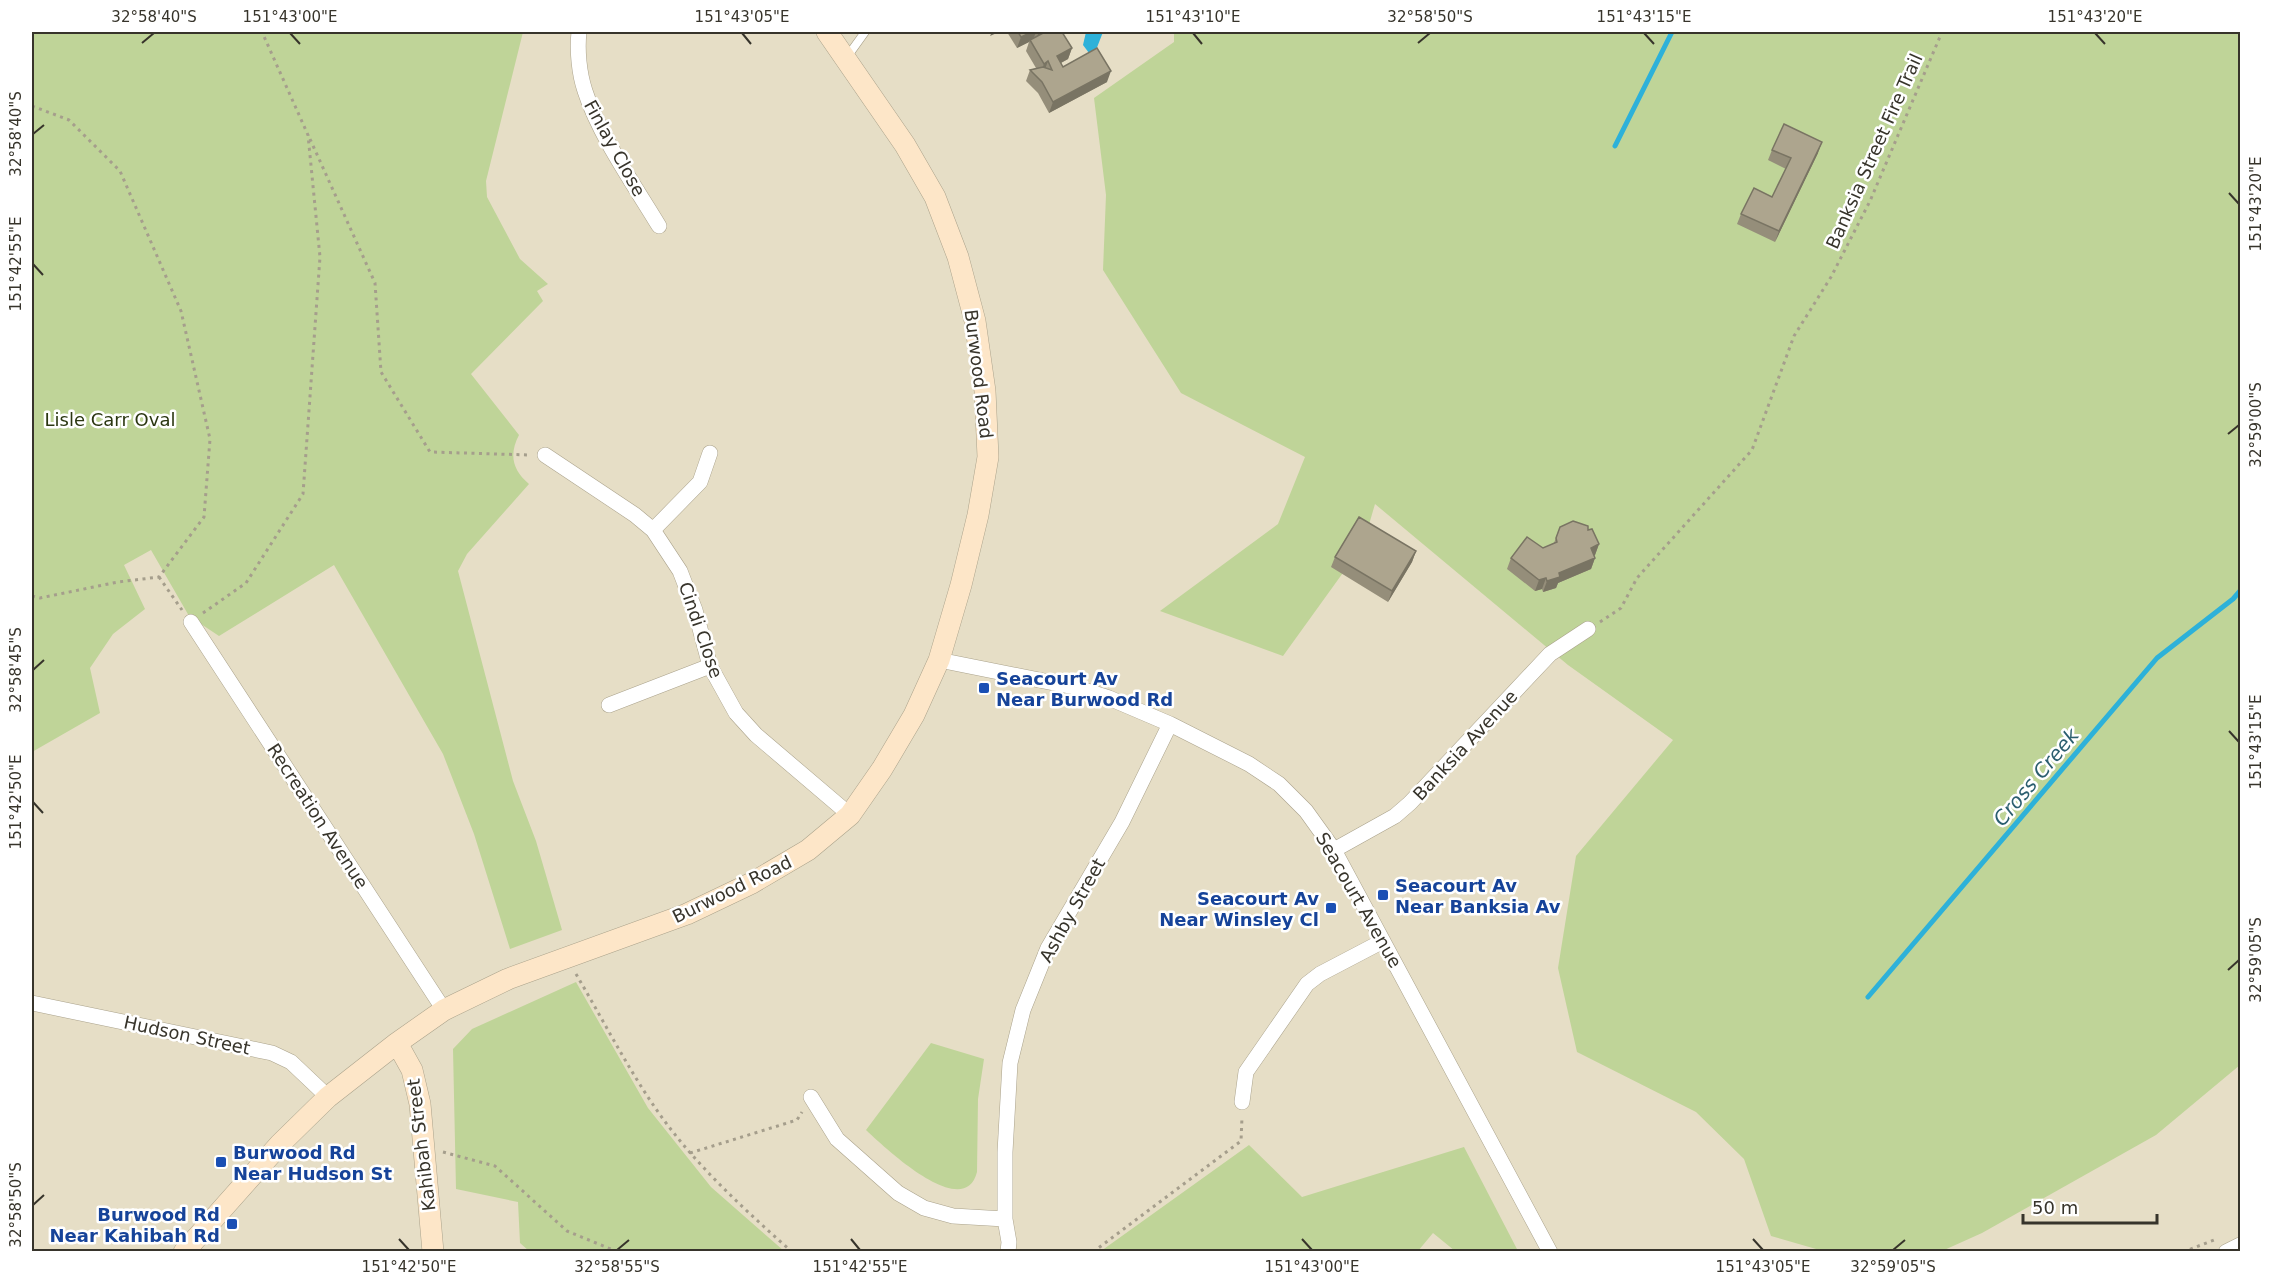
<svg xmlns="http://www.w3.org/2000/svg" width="2272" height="1283" viewBox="0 0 2272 1283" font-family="'DejaVu Sans',sans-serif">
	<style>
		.green { fill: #bfd498 }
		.water { fill: #2db1d9 }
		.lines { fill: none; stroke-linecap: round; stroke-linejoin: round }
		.stream { stroke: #2db1d9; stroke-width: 5 }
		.lane-casing { stroke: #aaa28b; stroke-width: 9 }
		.street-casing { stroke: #aaa28b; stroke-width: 16 }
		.secondary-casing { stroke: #aaa28b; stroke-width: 22 }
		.path { stroke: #a59e8c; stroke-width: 3; stroke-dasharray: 3 4.5; stroke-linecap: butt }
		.lane { stroke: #fff; stroke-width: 8 }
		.street { stroke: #fff; stroke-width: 15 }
		.secondary { stroke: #fde6c8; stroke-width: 21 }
		.wall { fill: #958e7a }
		.shaded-wall { fill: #797463 }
		.building { fill: #ada58e; stroke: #797463; stroke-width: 1.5 }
		.ticks { fill: none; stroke: #37342b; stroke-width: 2 }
		.transit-dot { fill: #1a4fb4; stroke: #fff; stroke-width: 2 }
		.labels { text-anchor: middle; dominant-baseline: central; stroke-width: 5; stroke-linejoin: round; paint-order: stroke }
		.street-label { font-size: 18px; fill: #37342b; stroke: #fff }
		.park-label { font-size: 18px; fill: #2b3711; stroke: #fff }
		.transit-label { font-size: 18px; font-weight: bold; fill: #164399; stroke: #fff; text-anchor: start }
		.water-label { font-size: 20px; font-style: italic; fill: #2b5e6f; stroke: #fff }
		.neatline { fill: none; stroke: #37342b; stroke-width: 2 }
		.ticks-label { font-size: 15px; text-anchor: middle; fill: #37342b }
	</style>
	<rect width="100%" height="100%" fill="#e6dec6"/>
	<path class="green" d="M 32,32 L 523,32 L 486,181 L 487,197 L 520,259 L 548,284 L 537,291 L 543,301 L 471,374 L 519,435 C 509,454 512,470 529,484 L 467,554 L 458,571 L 513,781 L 536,841 L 562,930 L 510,949 L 474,834 L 443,754 L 334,565 L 219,636 L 189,616 L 151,550 L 124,565 L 145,609 L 113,634 L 90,668 L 100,713 L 32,752 Z
		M 1174,32 L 2240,32 L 2240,1065 L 2156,1135 L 1982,1233 L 1942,1251 L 1823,1251 L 1771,1236 L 1744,1159 L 1696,1112 L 1577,1052 L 1558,968 L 1576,856 L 1673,740 L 1568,665 L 1375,504 L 1363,545 L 1283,656 L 1160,611 L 1278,524 L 1305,457 L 1181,393 L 1103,270 L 1106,195 L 1094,98 L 1174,42 Z
		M 576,982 L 648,1108 L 711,1187 L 784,1251 L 529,1251 L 520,1243 L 518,1202 L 456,1189 L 453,1049 L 472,1029 Z
		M 931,1043 L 984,1059 L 978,1099 L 977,1172 C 964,1223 883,1146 866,1130 Z
		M 1249,1145 L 1302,1197 L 1464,1147 L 1518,1251 L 1455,1251 L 1433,1233 L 1418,1251 L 1101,1251 Z"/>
	<path class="water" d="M 1086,32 L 1103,32 L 1096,50 L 1089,53 L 1083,45 Z"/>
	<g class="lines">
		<path class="stream" d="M 1615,146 L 1672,32
			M 1868,997 L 2157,658 L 2233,599 L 2240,591"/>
		<defs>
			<path id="lane" d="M 847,57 L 865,32"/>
			<path id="street" d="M 579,32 C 577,50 579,73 585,91 C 599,135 635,186 659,226
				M 545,455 L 635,515 L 653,530 L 680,571 L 695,610 L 710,666 L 736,713 L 756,735 L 850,815
				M 653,530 L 700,482 L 710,453
				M 191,622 L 444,1010
				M 939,660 L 1074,687 L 1109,698 L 1170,724 L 1249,764 L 1279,784 L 1306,811 L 1334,850 L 1550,1252
				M 609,705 L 710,666
				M 1334,850 L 1395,816 L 1410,803 L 1550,654 L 1588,629
				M 32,1003 L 272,1053 L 291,1062 L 328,1097
				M 811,1097 L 837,1139 L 898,1193 L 924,1208 L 953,1216 L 1005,1219
				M 1242,1102 L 1246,1072 L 1307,984 L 1320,974 L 1383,941
				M 1008,1252 L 1009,1242 L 1005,1219 L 1005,1152 L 1010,1063 L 1023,1010 L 1048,948 L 1122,822 L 1170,724
				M 2226,1252 L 2240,1245"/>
			<path id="secondary" d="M 397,1043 L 412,1070 L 420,1104 L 433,1252
				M 184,1252 L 280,1144 L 328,1097 L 397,1043 L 444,1010 L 508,979 L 687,914 L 752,883 L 808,850 L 850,815 L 882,769 L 914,715 L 939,660 L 961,585 L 978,515 L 988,457 L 985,391 L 975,321 L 958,257 L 935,197 L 905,145 L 827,32"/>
		</defs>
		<use href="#lane" class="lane-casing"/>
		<use href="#street" class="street-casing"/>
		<use href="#secondary" class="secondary-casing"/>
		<path class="path" d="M 32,106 L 69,120 L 120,171 L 181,311 L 210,439 L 204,517 L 159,577 L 118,582 L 40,598 L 32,596
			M 310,139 L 375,283 L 381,372 L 430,452 L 530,455
			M 159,577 L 182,610
			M 203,613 L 246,583 L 303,494 L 320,257 L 308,135 L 262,32
			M 1600,622 L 1621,608 L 1637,578 L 1752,450 L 1794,336 L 1831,277 L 1870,201 L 1942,32
			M 576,974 C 602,1018 627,1067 656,1109 C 694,1164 742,1207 792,1252
			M 443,1152 L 495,1166 L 567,1231 L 618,1252
			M 690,1153 L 797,1120 L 802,1112
			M 1093,1252 L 1241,1141 L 1242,1117
			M 2183,1252 L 2214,1240"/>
		<use href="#lane" class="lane"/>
		<use href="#street" class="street"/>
		<use href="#secondary" class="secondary"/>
	</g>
	<path class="wall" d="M 1007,32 L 1062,32 L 1072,48 L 1068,59 L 1061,63 L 1063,67 L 1107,82 L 1049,113 L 1038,93 L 1026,81 L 1030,70 L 1036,68 L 1026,51 L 1029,42 L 1017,48 Z
		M 1772,150 L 1818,153 L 1775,242 L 1737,224 L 1741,214 L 1772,197 L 1786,169 L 1768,160 Z
		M 1560,527 L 1588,530 L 1599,544 L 1595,555 L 1594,556 L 1595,558 L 1591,569 L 1558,583 L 1556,588 L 1543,592 L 1542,589 L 1535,591 L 1507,569 L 1511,558 L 1543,548 L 1554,543 Z
		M 1416,551 L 1412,562 L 1388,602 L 1331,567 L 1335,557 Z"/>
	<path class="shaded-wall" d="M 992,32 L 999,32 L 990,36 Z
		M 1032,32 L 1036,32 L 1033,40 L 1030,40 L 1029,42 L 1017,48 L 1021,37 Z
		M 1039,32 L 1055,32 L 1034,43 Z
		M 1072,48 L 1068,59 L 1053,67 L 1057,56 Z
		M 1048,61 L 1044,72 L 1040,74 L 1044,64 Z
		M 1111,71 L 1107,82 L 1049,113 L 1053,102 Z
		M 1822,142 L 1818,153 L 1775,242 L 1779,231 Z
		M 1599,544 L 1595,555 L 1587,559 L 1591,548 Z
		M 1416,551 L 1412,562 L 1388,602 L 1392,591 Z
		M 1595,558 L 1591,569 L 1558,583 L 1556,588 L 1543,592 L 1547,581 L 1559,573 Z
		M 1546,578 L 1542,589 L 1535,591 L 1539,580 Z"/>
	<path class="building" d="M 1018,32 L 1032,32 L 1021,37 Z
		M 1045,32 L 1062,32 L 1072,48 L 1057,56 L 1063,67 L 1097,48 L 1111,71 L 1053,102 L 1042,82 L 1030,70 L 1043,67 L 1052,70 L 1048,61 L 1044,64 L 1030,40 Z
		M 1784,124 L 1822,142 L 1779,231 L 1741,214 L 1754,188 L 1772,197 L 1791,158 L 1772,150 Z
		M 1359,517 L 1416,551 L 1392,591 L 1335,557 Z
		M 1573,521 L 1588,526 L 1588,530 L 1592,529 L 1599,544 L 1591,548 L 1595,558 L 1559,573 L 1560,577 L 1547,581 L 1546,578 L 1539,580 L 1511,558 L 1527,537 L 1543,548 L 1557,542 L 1556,538 L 1560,527 Z"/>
	<path class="ticks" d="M 290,33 L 300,44M 742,33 L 751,44M 1193,33 L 1202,44M 1644,33 L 1654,44M 2095,33 L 2105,44M 142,43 L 154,33M 1418,43 L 1430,33M 33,134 L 44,125M 2229,193 L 2239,204M 33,264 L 43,275M 2228,434 L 2239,425M 33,670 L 44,660M 2229,731 L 2239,742M 33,802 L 43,813M 2228,970 L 2239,960M 33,1205 L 44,1195M 399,1239 L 409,1250M 851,1239 L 860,1250M 1302,1239 L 1312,1250M 1753,1239 L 1763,1250M 617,1250 L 629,1240M 1893,1250 L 1905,1240"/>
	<g class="transit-dot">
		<rect x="978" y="682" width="12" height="12" rx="3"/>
		<rect x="1377" y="889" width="12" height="12" rx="3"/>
		<rect x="1325" y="902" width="12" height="12" rx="3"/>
		<rect x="215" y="1156" width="12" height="12" rx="3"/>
		<rect x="226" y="1218" width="12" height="12" rx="3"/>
	</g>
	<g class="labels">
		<g class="street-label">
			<text transform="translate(615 148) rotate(61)">Finlay Close</text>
			<text transform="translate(1874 151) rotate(-66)">Banksia Street Fire Trail</text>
			<text transform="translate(979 374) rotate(83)">Burwood Road</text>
			<text transform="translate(701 630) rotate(71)">Cindi Close</text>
			<text transform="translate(1465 745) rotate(-47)">Banksia Avenue</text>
			<text transform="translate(318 816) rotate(57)">Recreation Avenue</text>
			<text transform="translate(732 889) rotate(-26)">Burwood Road</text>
			<text transform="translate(1359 900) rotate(60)">Seacourt Avenue</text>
			<text transform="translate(1072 910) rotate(-61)">Ashby Street</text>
			<text transform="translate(187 1035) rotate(12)">Hudson Street</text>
			<text transform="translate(421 1145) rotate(-97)">Kahibah Street</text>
		</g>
		<g class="park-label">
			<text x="110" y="419">Lisle Carr Oval</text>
		</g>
		<g class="transit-label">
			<text x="996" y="678">Seacourt Av<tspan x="996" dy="21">Near Burwood Rd</tspan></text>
			<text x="1395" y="885">Seacourt Av<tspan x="1395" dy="21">Near Banksia Av</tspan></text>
			<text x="1319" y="898" text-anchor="end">Seacourt Av<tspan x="1319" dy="21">Near Winsley Cl</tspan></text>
			<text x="233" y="1152">Burwood Rd<tspan x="233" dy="21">Near Hudson St</tspan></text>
			<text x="220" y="1214" text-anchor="end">Burwood Rd<tspan x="220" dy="21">Near Kahibah Rd</tspan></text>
		</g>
		<g class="water-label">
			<text transform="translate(2036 777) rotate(-50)">Cross Creek</text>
		</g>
	</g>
	<rect width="2272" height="1283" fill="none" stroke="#ffffff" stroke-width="66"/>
	<path d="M2023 1214v9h134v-9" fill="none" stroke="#37342b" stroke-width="3"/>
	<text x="2032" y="1214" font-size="18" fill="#37342b" stroke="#ffffff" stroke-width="4.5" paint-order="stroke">50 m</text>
	<rect x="33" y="33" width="2206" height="1217" class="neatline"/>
	<g class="ticks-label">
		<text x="154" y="22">32°58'40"S</text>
		<text x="290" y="22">151°43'00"E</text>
		<text x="742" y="22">151°43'05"E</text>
		<text x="1193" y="22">151°43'10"E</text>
		<text x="1430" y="22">32°58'50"S</text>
		<text x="1644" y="22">151°43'15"E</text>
		<text x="2095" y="22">151°43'20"E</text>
		<text transform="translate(16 134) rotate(-90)" y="5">32°58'40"S</text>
		<text transform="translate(2256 204) rotate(-90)" y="5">151°43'20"E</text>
		<text transform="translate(16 264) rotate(-90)" y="5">151°42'55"E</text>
		<text transform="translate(2256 425) rotate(-90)" y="5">32°59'00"S</text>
		<text transform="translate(16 670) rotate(-90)" y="5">32°58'45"S</text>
		<text transform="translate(2256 742) rotate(-90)" y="5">151°43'15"E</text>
		<text transform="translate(16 802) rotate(-90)" y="5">151°42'50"E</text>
		<text transform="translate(2256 960) rotate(-90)" y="5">32°59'05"S</text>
		<text transform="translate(16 1205) rotate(-90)" y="5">32°58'50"S</text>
		<text x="409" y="1272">151°42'50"E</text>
		<text x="617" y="1272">32°58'55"S</text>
		<text x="860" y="1272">151°42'55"E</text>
		<text x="1312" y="1272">151°43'00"E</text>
		<text x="1763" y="1272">151°43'05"E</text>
		<text x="1893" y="1272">32°59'05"S</text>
	</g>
</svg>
